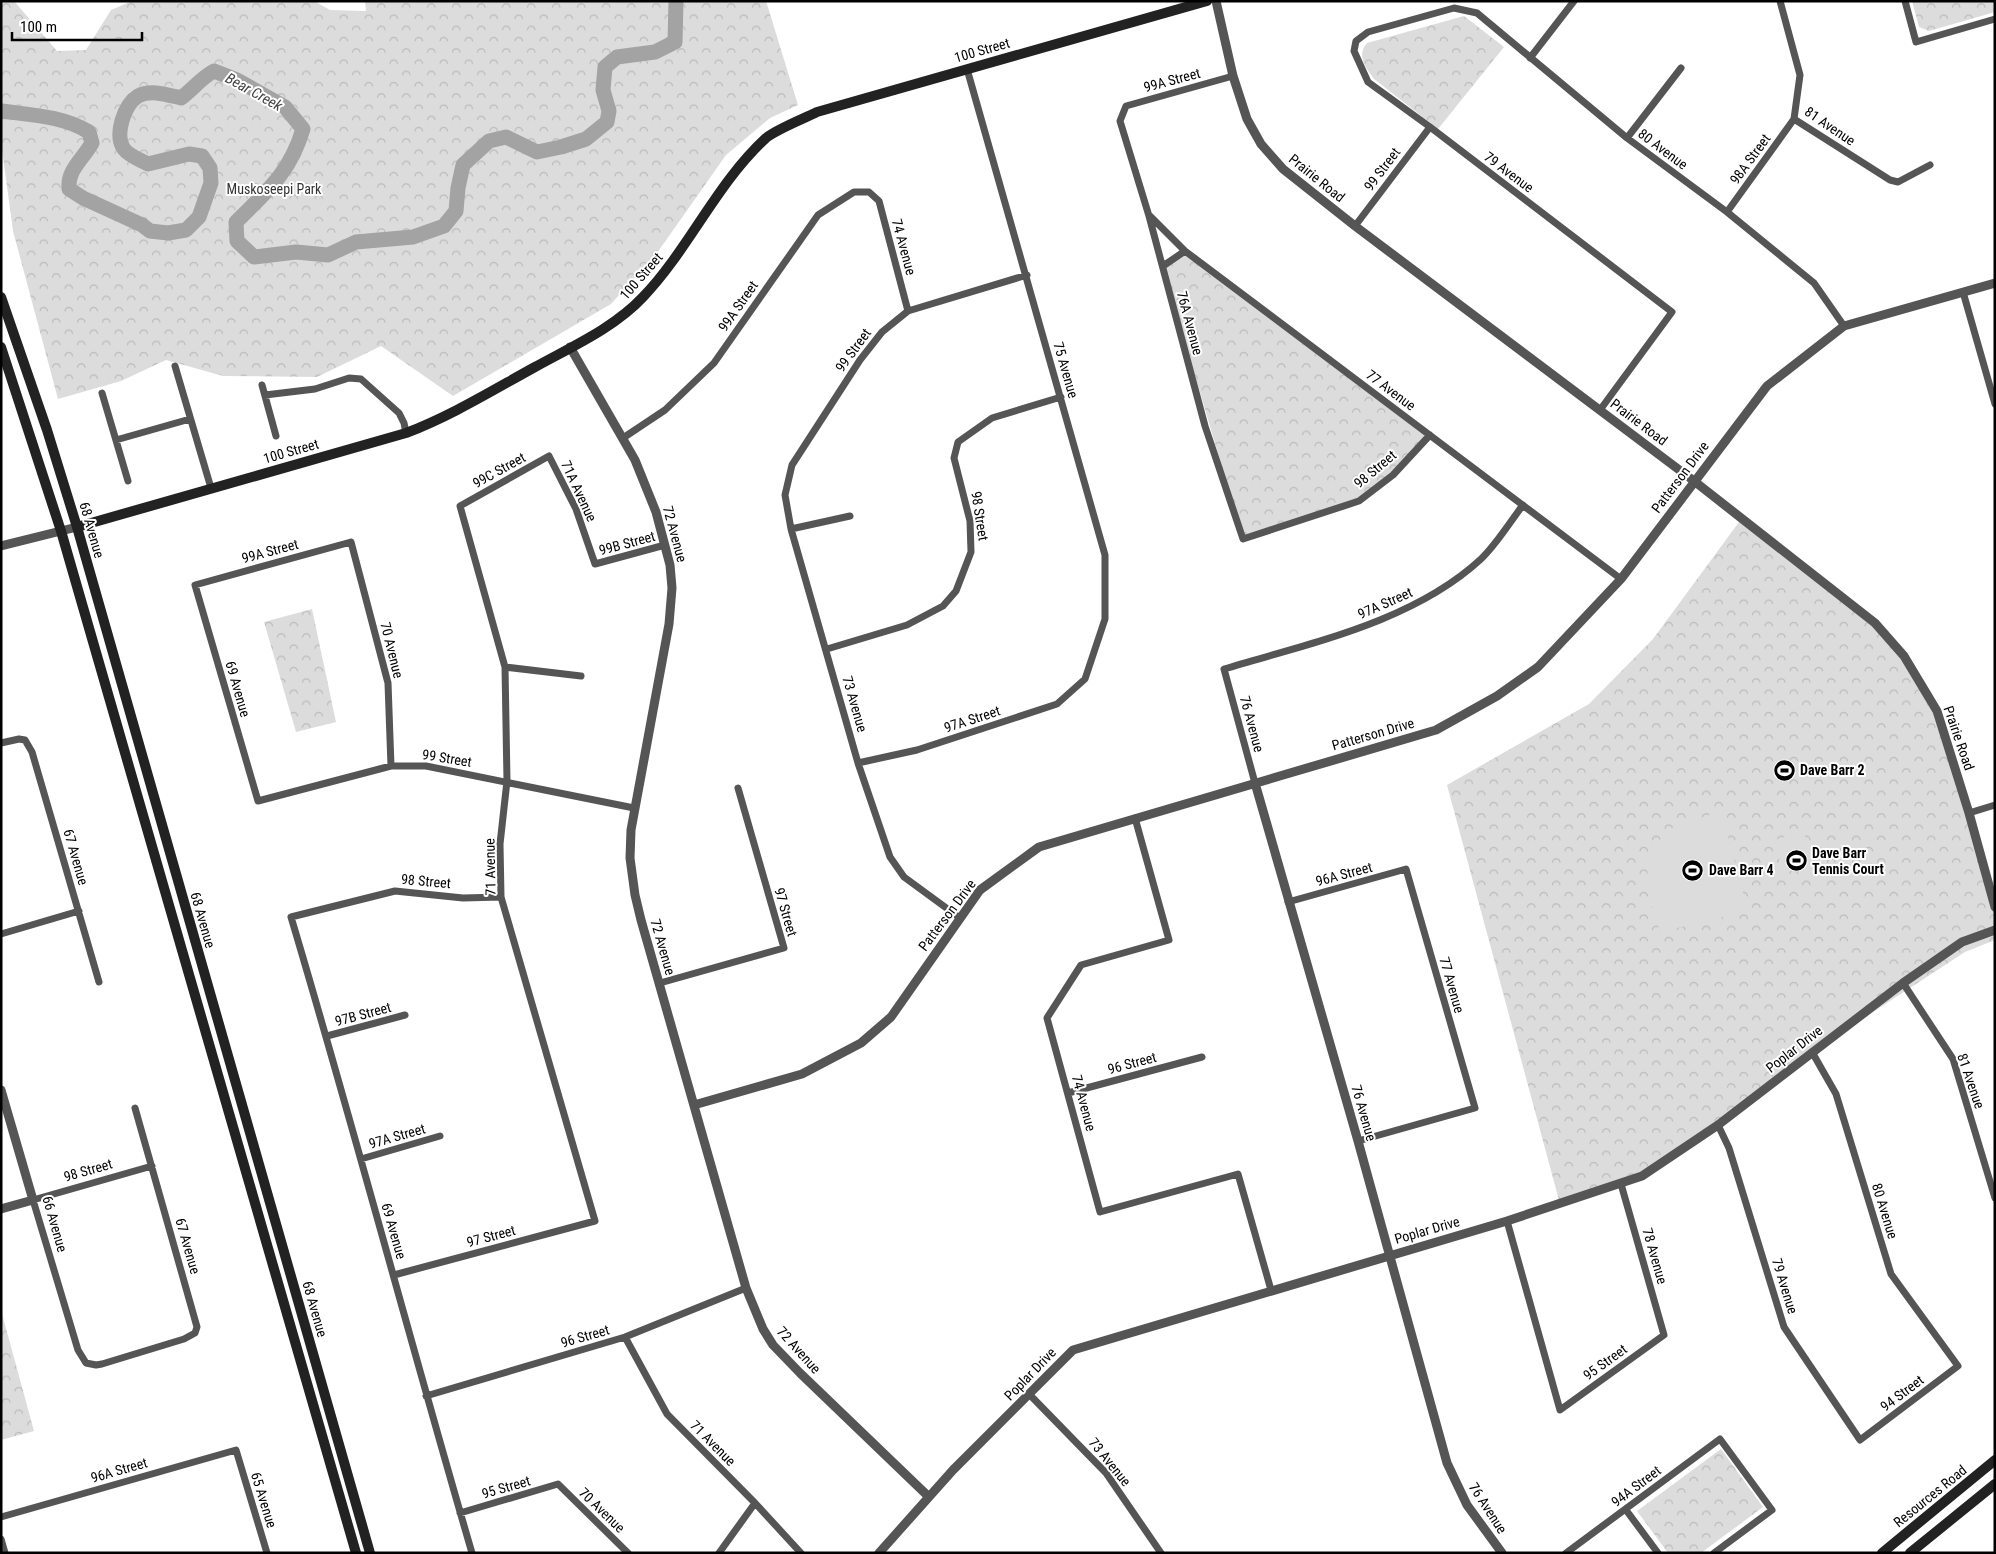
<svg xmlns="http://www.w3.org/2000/svg" width="1996" height="1554" viewBox="0 0 1996 1554" font-family="'Roboto Condensed',sans-serif">
	<style>
		.park { fill: url(#park-crowns) }
		.pitch { fill: #dcdcdc }
		.lines { fill: none; stroke-linecap: round; stroke-linejoin: round }
		.river { stroke: #a3a3a3; stroke-width: 15 }
		.minor { stroke: #555; stroke-width: 7 }
		.tertiary { stroke: #555; stroke-width: 9 }
		.secondary { stroke: #222; stroke-width: 10 }
		.labels { text-anchor: middle; dominant-baseline: central; stroke-width: 4; stroke-linejoin: round; paint-order: stroke }
		.street-label { font-size: 14px; fill: #000; stroke: #fff }
		.park-label { font-size: 14px; fill: #333; stroke: #fff }
		.poi-label { font-size: 14px; font-weight: bold; fill: #000; stroke: #fff; text-anchor: start }
		.water-label { font-size: 15px; font-style: italic; fill: #444; stroke: #fff }
	</style>
	<defs>
		<pattern id="park-crowns" width="20" height="18" patternUnits="userSpaceOnUse" patternTransform="scale(1.25)"><rect width="20" height="18" fill="#dcdcdc"/><path d="M2 6a3 3 0 1 1 6 0M12 15a3 3 0 1 1 6 0" fill="none" stroke="#bbb"/></pattern>
	</defs>
	<rect width="100%" height="100%" fill="#fff"/>
	<path class="park" d="M 1,1 L 14,1 L 57,51 L 86,50 L 111,10 L 132,1 L 314,1 L 330,10 L 366,11 L 365,1 L 766,1 L 798,105 L 770,118 L 726,155 L 657,253 L 611,304 L 453,396 L 381,346 L 317,377 L 223,376 L 166,360 L 121,381 L 58,399 L 13,231 L 1,142 Z
		M 1912,1 L 1995,1 L 1995,12 L 1929,31 L 1919,27 Z
		M 1464,16 L 1504,47 L 1438,129 L 1374,79 C 1366,68 1356,56 1367,43 Z
		M 1185,251 L 1430,435 L 1393,475 L 1359,501 L 1243,539 L 1163,266 Z
		M 1742,518 L 1877,625 L 1910,668 L 1951,741 L 1973,816 L 1995,904 L 1995,940 L 1965,952 L 1812,1052 L 1642,1176 L 1560,1204 L 1447,785 L 1589,704 L 1653,639 Z
		M 312,609 L 336,722 L 296,732 L 264,622 Z
		M 1,1310 L 34,1431 L 1,1440 Z
		M 1721,1449 L 1763,1507 L 1701,1553 L 1668,1553 L 1637,1511 Z"/>
	<path class="pitch" d="M 1721,811 L 1747,907 L 1744,912 L 1660,932 L 1646,886 L 1650,853 L 1667,830 Z
		M 1804,832 L 1807,846 L 1778,854 L 1774,840 Z
		M 1809,850 L 1813,864 L 1783,872 L 1779,858 Z"/>
	<g class="lines">
		<path class="river" d="M 1,111 C 31,115 63,116 89,132 L 92,143 C 83,159 67,170 69,189 L 83,198 L 142,225 L 150,231 L 168,233 L 186,230 L 199,217 L 211,183 L 210,168 L 202,156 L 189,154 L 148,164 C 141,160 129,156 124,149 C 114,135 124,105 138,96 C 151,89 168,95 181,98 C 193,89 201,78 214,71 L 237,80 L 285,107 L 303,129 C 290,173 267,191 236,222 L 237,241 L 254,257 L 296,252 L 328,255 L 356,242 L 413,237 L 444,226 L 456,211 L 458,188 L 463,165 L 489,141 L 506,137 L 537,152 L 561,147 L 586,139 L 607,122 L 609,111 L 603,90 L 605,67 L 617,57 L 655,52 L 675,42 L 676,1"/>
		<path class="minor" d="M 1905,1 L 1916,42 L 1995,19
			M 1530,58 L 1574,1
			M 1233,76 L 1126,106 L 1120,121 L 1149,216 L 1205,426 L 1243,539 L 1359,501 L 1393,475 L 1430,435
			M 1794,119 L 1890,180 L 1898,182 L 1930,165
			M 1627,138 L 1681,68
			M 1727,212 L 1794,119 L 1800,75 L 1780,1
			M 1150,216 L 1185,251 L 1621,579
			M 1355,226 L 1430,127
			M 1163,266 L 1185,251
			M 1963,292 L 1995,404
			M 175,366 L 211,488
			M 262,385 L 276,436
			M 102,393 L 128,481
			M 265,395 L 315,389 L 349,378 L 361,379 L 399,413 L 404,423 L 406,433
			M 1600,410 L 1672,312 L 1430,127 L 1368,82 L 1354,51 L 1356,41 L 1368,32 L 1454,8 L 1477,13 L 1627,138 L 1727,212 L 1814,283 L 1844,326
			M 623,438 L 665,410 L 714,363 L 818,215 L 854,192 L 869,192 L 879,201 L 908,311
			M 116,440 L 190,419
			M 791,529 L 850,516
			M 827,649 L 907,625 L 943,606 L 956,591 L 971,552 L 970,521 L 954,458 L 958,442 L 992,418 L 1061,397
			M 505,667 L 581,676
			M 1,743 L 19,739 L 25,740 L 32,752 L 99,982
			M 858,763 L 917,750 L 1057,704 L 1085,679 L 1105,619 L 1105,555 L 967,69
			M 391,766 L 388,683 L 351,542 L 195,585 L 258,801 L 391,766 L 426,766 L 634,808
			M 1255,783 L 1224,669 C 1310,643 1413,622 1481,559 C 1496,545 1510,522 1523,505
			M 1969,813 L 1995,805
			M 1135,818 L 1169,940 L 1081,965 L 1047,1018 L 1100,1212 L 1238,1174 L 1271,1290
			M 1288,902 L 1406,869 L 1475,1108 L 1358,1141
			M 960,918 L 904,877 L 890,857 L 858,763 L 791,529 L 785,495 L 792,465 L 860,360 L 882,332 L 908,311 L 1027,275
			M 1,934 L 79,911
			M 660,983 L 784,948 L 738,788
			M 1903,983 L 1953,1059 L 1995,1198
			M 327,1036 L 405,1015
			M 1068,1093 L 1202,1057
			M 135,1108 L 197,1327 L 195,1333 L 184,1339 L 102,1364 L 96,1365 L 86,1363 L 78,1350 L 33,1200 L 152,1166
			M 1718,1125 L 1729,1148 L 1784,1327 L 1860,1440 L 1958,1366 L 1891,1274 L 1836,1094 L 1812,1052
			M 361,1159 L 440,1136
			M 1507,1221 L 1560,1410 L 1664,1335 L 1621,1184
			M 394,1275 L 595,1221 L 501,897 L 500,844 L 507,781 L 505,667 L 460,506 L 549,456 L 576,509 L 595,564 L 665,545
			M 625,1337 L 667,1414 L 755,1503 L 801,1553
			M 1030,1395 L 1106,1473 L 1161,1553
			M 426,1396 L 625,1337 L 746,1288
			M 1626,1510 L 1658,1553
			M 460,1513 L 558,1484 L 628,1553
			M 1,1517 L 236,1450 L 267,1553
			M 1,1539 L 5,1553
			M 472,1553 C 410,1341 354,1128 291,917 L 395,891 L 463,898 L 501,897
			M 719,1553 L 755,1503
			M 1566,1553 L 1720,1439 L 1772,1510 L 1714,1553"/>
		<path class="tertiary" d="M 1216,1 L 1233,76 L 1247,119 L 1261,144 L 1283,169 L 1355,226 L 1694,481 L 1875,623 L 1904,656 L 1937,711 L 1969,813 L 1995,907
			M 570,347 L 635,460 L 656,512 L 670,565 L 672,588 L 669,624 L 631,830 L 630,858 L 635,895 L 641,920 L 746,1288 L 763,1329 L 773,1345 L 800,1373 L 929,1497
			M 1,546 L 77,527
			M 1255,783 L 1358,1141 L 1447,1463 L 1467,1505 L 1502,1553
			M 1,1090 L 33,1200 L 1,1209
			M 694,1105 L 802,1074 L 861,1043 L 891,1017 L 980,890 L 1039,847 L 1436,730 L 1497,696 L 1538,667 L 1621,579 L 1767,386 L 1844,326 L 1995,283
			M 879,1553 L 953,1470 L 1073,1350 L 1507,1221 L 1642,1176 L 1718,1125 L 1903,983 L 1962,942 L 1995,930"/>
		<path class="secondary" d="M 1,297 L 47,430 L 77,527 L 370,1553
			M 1,347 L 61,531 L 356,1553
			M 77,527 L 406,433 C 451,416 493,390 535,367 C 571,347 614,328 643,297 C 689,249 716,184 766,138 C 777,129 803,119 817,112 L 1207,1
			M 1882,1553 L 1995,1460
			M 1910,1553 L 1995,1484"/>
	</g>
	<defs>
		<symbol id="stadium-disc" viewBox="-11 -11 22 22"><circle r="9.5" fill="#000" stroke="#fff"/><path d="M0-5a6.5 5 0 1 0 0 10a6.5 5 0 1 0 0-10ZM-3.5-1.8h7v3.6h-7Z" fill="#fff"/></symbol>
	</defs>
	<g fill-rule="evenodd">
		<use href="#stadium-disc" x="1772" y="758" width="25" height="25"/>
		<use href="#stadium-disc" x="1784" y="848" width="25" height="25"/>
		<use href="#stadium-disc" x="1680" y="858" width="25" height="25"/>
	</g>
	<g class="labels">
		<g class="street-label">
			<text transform="translate(982 50) rotate(-16)">100 Street</text>
			<text transform="translate(1172 80) rotate(-15)">99A Street</text>
			<text transform="translate(1830 126) rotate(34)">81 Avenue</text>
			<text transform="translate(1663 149) rotate(37)">80 Avenue</text>
			<text transform="translate(1750 159) rotate(-54)">98A Street</text>
			<text transform="translate(1382 169) rotate(-53)">99 Street</text>
			<text transform="translate(1509 172) rotate(37)">79 Avenue</text>
			<text transform="translate(1317 178) rotate(39)">Prairie Road</text>
			<text transform="translate(904 247) rotate(75)">74 Avenue</text>
			<text transform="translate(641 276) rotate(-49)">100 Street</text>
			<text transform="translate(738 306) rotate(-55)">99A Street</text>
			<text transform="translate(1190 323) rotate(75)">76A Avenue</text>
			<text transform="translate(853 350) rotate(-54)">99 Street</text>
			<text transform="translate(1066 370) rotate(74)">75 Avenue</text>
			<text transform="translate(1391 390) rotate(37)">77 Avenue</text>
			<text transform="translate(1639 422) rotate(37)">Prairie Road</text>
			<text transform="translate(291 451) rotate(-16)">100 Street</text>
			<text transform="translate(1375 469) rotate(-40)">98 Street</text>
			<text transform="translate(499 470) rotate(-29)">99C Street</text>
			<text transform="translate(1680 477) rotate(-53)">Patterson Drive</text>
			<text transform="translate(579 491) rotate(65)">71A Avenue</text>
			<text transform="translate(980 516) rotate(81)">98 Street</text>
			<text transform="translate(92 530) rotate(74)">68 Avenue</text>
			<text transform="translate(675 534) rotate(75)">72 Avenue</text>
			<text transform="translate(627 543) rotate(-15)">99B Street</text>
			<text transform="translate(270 551) rotate(-15)">99A Street</text>
			<text transform="translate(1385 603) rotate(-24)">97A Street</text>
			<text transform="translate(392 650) rotate(76)">70 Avenue</text>
			<text transform="translate(238 689) rotate(74)">69 Avenue</text>
			<text transform="translate(855 704) rotate(74)">73 Avenue</text>
			<text transform="translate(972 719) rotate(-18)">97A Street</text>
			<text transform="translate(1252 724) rotate(75)">76 Avenue</text>
			<text transform="translate(1373 734) rotate(-16)">Patterson Drive</text>
			<text transform="translate(1959 738) rotate(71)">Prairie Road</text>
			<text transform="translate(447 758) rotate(9)">99 Street</text>
			<text transform="translate(76 857) rotate(74)">67 Avenue</text>
			<text transform="translate(490 867) rotate(-91)">71 Avenue</text>
			<text transform="translate(1344 874) rotate(-15)">96A Street</text>
			<text transform="translate(426 881) rotate(5)">98 Street</text>
			<text transform="translate(786 912) rotate(74)">97 Street</text>
			<text transform="translate(947 915) rotate(-53)">Patterson Drive</text>
			<text transform="translate(203 920) rotate(74)">68 Avenue</text>
			<text transform="translate(663 947) rotate(74)">72 Avenue</text>
			<text transform="translate(1452 985) rotate(74)">77 Avenue</text>
			<text transform="translate(363 1014) rotate(-15)">97B Street</text>
			<text transform="translate(1794 1049) rotate(-38)">Poplar Drive</text>
			<text transform="translate(1132 1063) rotate(-15)">96 Street</text>
			<text transform="translate(1971 1081) rotate(71)">81 Avenue</text>
			<text transform="translate(1084 1103) rotate(75)">74 Avenue</text>
			<text transform="translate(1364 1113) rotate(74)">76 Avenue</text>
			<text transform="translate(397 1136) rotate(-16)">97A Street</text>
			<text transform="translate(88 1170) rotate(-16)">98 Street</text>
			<text transform="translate(1885 1211) rotate(73)">80 Avenue</text>
			<text transform="translate(55 1224) rotate(74)">66 Avenue</text>
			<text transform="translate(1427 1230) rotate(-16)">Poplar Drive</text>
			<text transform="translate(394 1231) rotate(74)">69 Avenue</text>
			<text transform="translate(491 1236) rotate(-15)">97 Street</text>
			<text transform="translate(188 1246) rotate(74)">67 Avenue</text>
			<text transform="translate(1655 1256) rotate(74)">78 Avenue</text>
			<text transform="translate(1785 1286) rotate(73)">79 Avenue</text>
			<text transform="translate(315 1309) rotate(74)">68 Avenue</text>
			<text transform="translate(585 1336) rotate(-16)">96 Street</text>
			<text transform="translate(799 1350) rotate(48)">72 Avenue</text>
			<text transform="translate(1605 1362) rotate(-36)">95 Street</text>
			<text transform="translate(1030 1374) rotate(-46)">Poplar Drive</text>
			<text transform="translate(1902 1393) rotate(-37)">94 Street</text>
			<text transform="translate(713 1443) rotate(45)">71 Avenue</text>
			<text transform="translate(1110 1462) rotate(51)">73 Avenue</text>
			<text transform="translate(119 1470) rotate(-16)">96A Street</text>
			<text transform="translate(1636 1486) rotate(-37)">94A Street</text>
			<text transform="translate(506 1487) rotate(-16)">95 Street</text>
			<text transform="translate(1930 1496) rotate(-39)">Resources Road</text>
			<text transform="translate(264 1500) rotate(73)">65 Avenue</text>
			<text transform="translate(1488 1508) rotate(57)">76 Avenue</text>
			<text transform="translate(602 1510) rotate(44)">70 Avenue</text>
		</g>
		<g class="park-label">
			<text x="274" y="189">Muskoseepi Park</text>
		</g>
		<g class="poi-label">
			<text x="1800" y="770">Dave Barr 2</text>
			<text x="1812" y="853">Dave Barr<tspan x="1812" dy="16">Tennis Court</tspan></text>
			<text x="1709" y="870">Dave Barr 4</text>
		</g>
		<g class="water-label">
			<text transform="translate(254 92) rotate(29)">Bear Creek</text>
		</g>
	</g>
	<rect width="1996" height="1554" fill="none" stroke="#000000" stroke-width="5"/>
	<path d="M12 32v8h130v-8" fill="none" stroke="#000000" stroke-width="2.5"/>
	<text x="20" y="32" font-size="15" fill="#000000" stroke="#ffffff" stroke-width="4" paint-order="stroke">100 m</text>
</svg>
